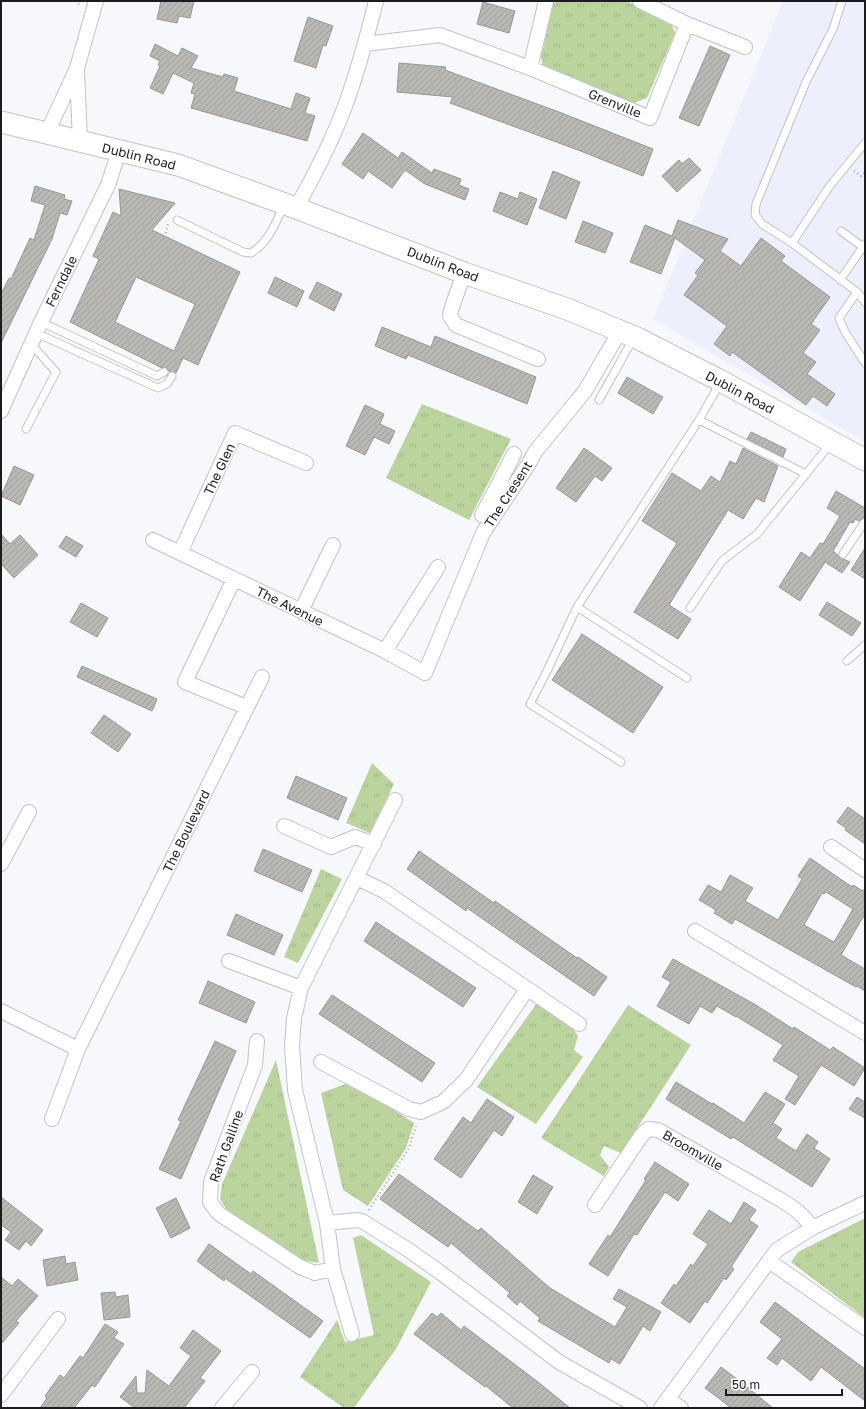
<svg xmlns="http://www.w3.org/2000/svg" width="866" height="1409" viewBox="0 0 866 1409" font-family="'Golos Text',sans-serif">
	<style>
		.built { fill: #eeeffc }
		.grass { fill: url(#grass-tufts) }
		.building { fill: url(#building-hatch); stroke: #999793; fill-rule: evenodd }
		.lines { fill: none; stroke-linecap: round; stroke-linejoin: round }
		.service-casing { stroke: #c2c2c7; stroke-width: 9 }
		.minor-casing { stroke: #c2c2c7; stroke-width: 16 }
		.secondary-casing { stroke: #c2c2c7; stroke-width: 23 }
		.path { stroke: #adadb1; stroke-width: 2.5; stroke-dasharray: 1 3; stroke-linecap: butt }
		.service { stroke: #fff; stroke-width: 7 }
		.minor { stroke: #fff; stroke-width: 14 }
		.secondary { stroke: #fff; stroke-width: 21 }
		.labels { text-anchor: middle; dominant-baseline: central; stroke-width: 3.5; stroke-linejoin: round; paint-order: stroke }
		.street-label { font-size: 13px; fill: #1c1c1e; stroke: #fff }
	</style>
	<defs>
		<pattern id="grass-tufts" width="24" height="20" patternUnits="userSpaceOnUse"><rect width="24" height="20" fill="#bbd49e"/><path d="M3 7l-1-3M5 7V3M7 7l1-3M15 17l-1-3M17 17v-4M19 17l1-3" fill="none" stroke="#a0b588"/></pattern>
		<pattern id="building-hatch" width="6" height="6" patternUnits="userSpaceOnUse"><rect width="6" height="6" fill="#bab8b4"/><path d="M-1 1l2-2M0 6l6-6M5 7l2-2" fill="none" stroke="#9f9e9a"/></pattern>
	</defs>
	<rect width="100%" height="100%" fill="#f7f8fc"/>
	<path class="built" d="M 783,1 L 865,1 L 865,442 L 653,319 Z"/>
	<path class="grass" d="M 554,1 L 627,1 L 671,23 L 675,33 L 647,98 L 634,103 L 546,69 L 542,63 L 541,57 Z
		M 422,404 L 511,439 L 469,520 L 386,478 Z
		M 372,763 L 394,784 L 370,833 L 346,823 Z
		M 321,869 L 342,879 L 298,963 L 284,957 Z
		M 537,1003 L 572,1027 L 578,1036 L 574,1050 L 583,1057 L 536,1124 L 477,1087 Z
		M 628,1005 L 691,1045 L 621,1153 L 604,1146 L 600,1155 L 609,1167 L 604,1176 L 541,1138 Z
		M 276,1060 L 319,1263 L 301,1260 L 226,1209 L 220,1199 L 222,1184 Z
		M 351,1082 L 414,1123 L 406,1148 L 368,1206 L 343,1190 L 321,1093 Z
		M 863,1219 L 865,1220 L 865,1318 L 791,1262 L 798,1252 Z
		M 361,1235 L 431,1282 L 396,1349 L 354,1408 L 344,1408 L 300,1377 L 337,1320 L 345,1342 L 374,1335 L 353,1238 Z"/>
	<path class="building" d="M 161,1 L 194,1 L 190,18 L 179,16 L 177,23 L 157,19 Z
		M 483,2 L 515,11 L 509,33 L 477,24 Z
		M 308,17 L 333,26 L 326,46 L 323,45 L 316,68 L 294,61 Z
		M 155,44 L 178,56 L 182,48 L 198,56 L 191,68 L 223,77 L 224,74 L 238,78 L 234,91 L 291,109 L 296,93 L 310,98 L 305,113 L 315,116 L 307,141 L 191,108 L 195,94 L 191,93 L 194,83 L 173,73 L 163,94 L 150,88 L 160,66 L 158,65 L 160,61 L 150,56 Z
		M 710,46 L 730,55 L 699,126 L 679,118 Z
		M 399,63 L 446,67 L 445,70 L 559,112 L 653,149 L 643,176 L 578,150 L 450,103 L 453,97 L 397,92 Z
		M 363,133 L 398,158 L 402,152 L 432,173 L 434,169 L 461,179 L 459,185 L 469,189 L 465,200 L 425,184 L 405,170 L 392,188 L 368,171 L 363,179 L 342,164 Z
		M 689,158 L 701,170 L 677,192 L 662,176 L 679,160 L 682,164 Z
		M 553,171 L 580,182 L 566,219 L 539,208 Z
		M 35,186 L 65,195 L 64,199 L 72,201 L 67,215 L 60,213 L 52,239 L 1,343 L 1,294 L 9,278 L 11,279 L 30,238 L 34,240 L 45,205 L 31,201 Z
		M 119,189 L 175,203 L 152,230 L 240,272 L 198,365 L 183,358 L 176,373 L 170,372 L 166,368 L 162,368 L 70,322 L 99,259 L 93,256 L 113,212 L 121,216 ZM 136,277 L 195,304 L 174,351 L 115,322 Z
		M 500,192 L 518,199 L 520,192 L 537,199 L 527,225 L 493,211 Z
		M 678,220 L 728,239 L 720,251 L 741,266 L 761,238 L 785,256 L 781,261 L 830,297 L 811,324 L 820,330 L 803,353 L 816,362 L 807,374 L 835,394 L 827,406 L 813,396 L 806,405 L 732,352 L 730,356 L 714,344 L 727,326 L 684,295 L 698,275 L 695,273 L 705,260 L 675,238 L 661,274 L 630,262 L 645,225 L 672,236 Z
		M 583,221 L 613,233 L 605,253 L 575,242 Z
		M 275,277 L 304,291 L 297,307 L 268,293 Z
		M 317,282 L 342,294 L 334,311 L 309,298 Z
		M 382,327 L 431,347 L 435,336 L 536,377 L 527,404 L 408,355 L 406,359 L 375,346 Z
		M 627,377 L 663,397 L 653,414 L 618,393 Z
		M 365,405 L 384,414 L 380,424 L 395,431 L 389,444 L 374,437 L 365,455 L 346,446 Z
		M 751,432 L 786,449 L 783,457 L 747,439 Z
		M 584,448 L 612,468 L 602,481 L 595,476 L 576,502 L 556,488 Z
		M 743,448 L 778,466 L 764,502 L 756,498 L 743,519 L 728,510 L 669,605 L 691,619 L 678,639 L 634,612 L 677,543 L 642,521 L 672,473 L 701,491 L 711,476 L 720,482 L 730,461 L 736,464 Z
		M 14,466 L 34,475 L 20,505 L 1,496 Z
		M 836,491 L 865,508 L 865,518 L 859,521 L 855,519 L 853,523 L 850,522 L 833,551 L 841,558 L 850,562 L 842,573 L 825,562 L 800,601 L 779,587 L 801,552 L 810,558 L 820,543 L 823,544 L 840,516 L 827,508 Z
		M 1,534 L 10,544 L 20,535 L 38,555 L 14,578 L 1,564 Z
		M 66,536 L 83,546 L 76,557 L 59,547 Z
		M 865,548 L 865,579 L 851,570 Z
		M 827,602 L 861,623 L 852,636 L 819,615 Z
		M 81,603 L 108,618 L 97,637 L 70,622 Z
		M 582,634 L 663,687 L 633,733 L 552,680 Z
		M 82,666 L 157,699 L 152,711 L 77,677 Z
		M 104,715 L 131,734 L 118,752 L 91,733 Z
		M 296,776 L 347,798 L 338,820 L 287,798 Z
		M 848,807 L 865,819 L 865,844 L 845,830 L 846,828 L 837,822 Z
		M 263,849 L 312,870 L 302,892 L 254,871 Z
		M 419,851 L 494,903 L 495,901 L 577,958 L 578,957 L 607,977 L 594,996 L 467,908 L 466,911 L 407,869 Z
		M 810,858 L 852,887 L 853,885 L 863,891 L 865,888 L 865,918 L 863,917 L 841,955 L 865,969 L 865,991 L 857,986 L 856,987 L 735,919 L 732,924 L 714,913 L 716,910 L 699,900 L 708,885 L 721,892 L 730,875 L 753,888 L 745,901 L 778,920 L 802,879 L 798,876 ZM 826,892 L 853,909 L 834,942 L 804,925 L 822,893 L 824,894 Z
		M 236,914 L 283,935 L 274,955 L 227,935 Z
		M 376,922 L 476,988 L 463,1007 L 364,941 Z
		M 673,959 L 756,1005 L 793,1029 L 794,1027 L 830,1050 L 833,1047 L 865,1068 L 854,1086 L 821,1065 L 795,1105 L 785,1099 L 799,1076 L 773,1060 L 783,1045 L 736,1016 L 736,1017 L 717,1006 L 712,1013 L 700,1006 L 689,1024 L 657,1006 L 671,982 L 662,977 Z
		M 208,981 L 255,1002 L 246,1023 L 199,1003 Z
		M 332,995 L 435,1063 L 422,1082 L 319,1014 Z
		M 215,1041 L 236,1051 L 181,1179 L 159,1169 L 181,1121 L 178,1120 Z
		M 676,1082 L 712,1104 L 713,1103 L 744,1123 L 765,1092 L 785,1104 L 773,1123 L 782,1129 L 776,1138 L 796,1151 L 807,1134 L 818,1142 L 814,1148 L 830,1159 L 812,1187 L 733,1137 L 731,1139 L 666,1099 Z
		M 857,1097 L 865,1102 L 865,1118 L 849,1109 Z
		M 487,1099 L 514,1117 L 502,1136 L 494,1130 L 461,1178 L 434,1159 L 463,1117 L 471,1123 Z
		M 655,1162 L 689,1184 L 678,1201 L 665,1192 L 637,1235 L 634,1234 L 608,1276 L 589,1264 L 608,1235 L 610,1237 L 646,1180 L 644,1179 Z
		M 399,1174 L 478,1231 L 481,1228 L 550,1288 L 615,1327 L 627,1307 L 613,1299 L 619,1289 L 661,1312 L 650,1331 L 643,1326 L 620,1364 L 611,1359 L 609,1363 L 538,1321 L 540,1318 L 520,1301 L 517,1305 L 507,1296 L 510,1293 L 451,1243 L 448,1247 L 380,1199 Z
		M 533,1175 L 553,1187 L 537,1214 L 518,1202 Z
		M 1,1197 L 43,1230 L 31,1246 L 26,1241 L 19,1250 L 5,1240 L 11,1232 L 1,1225 Z
		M 176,1198 L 190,1228 L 171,1238 L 156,1208 Z
		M 744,1202 L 756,1210 L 749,1220 L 758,1226 L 731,1267 L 734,1269 L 726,1280 L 724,1278 L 707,1303 L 705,1301 L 690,1323 L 661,1303 L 674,1284 L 676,1286 L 691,1264 L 693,1266 L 708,1244 L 693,1234 L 709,1210 L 731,1224 Z
		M 209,1244 L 251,1274 L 253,1271 L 323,1321 L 310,1338 L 225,1278 L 224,1281 L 197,1261 Z
		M 65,1256 L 66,1264 L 75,1262 L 78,1280 L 47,1286 L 43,1260 Z
		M 1,1277 L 12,1286 L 18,1279 L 38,1296 L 16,1321 L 19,1323 L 1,1344 Z
		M 115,1292 L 116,1297 L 128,1295 L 130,1317 L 104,1320 L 101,1293 Z
		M 775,1302 L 865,1369 L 865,1401 L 821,1367 L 811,1381 L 782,1358 L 777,1365 L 767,1358 L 782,1339 L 760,1322 Z
		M 432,1313 L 437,1317 L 441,1313 L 461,1330 L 464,1326 L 538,1382 L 570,1408 L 513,1408 L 486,1386 L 485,1387 L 414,1334 Z
		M 105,1324 L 118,1332 L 114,1338 L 124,1344 L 95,1387 L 92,1385 L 74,1408 L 40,1408 L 47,1398 L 45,1396 L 60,1375 L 64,1378 L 80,1356 L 83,1358 Z
		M 193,1330 L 221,1351 L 200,1378 L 205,1381 L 184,1408 L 135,1408 L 120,1397 L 136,1376 L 137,1393 L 145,1393 L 147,1370 L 169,1386 L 191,1356 L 180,1348 Z
		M 721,1367 L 737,1379 L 773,1408 L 731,1408 L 721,1400 L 705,1388 Z"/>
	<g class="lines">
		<defs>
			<path id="service" d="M 865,143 L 829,187 L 792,243 L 857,292 L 865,302
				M 177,220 L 243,252 L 251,253 C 269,242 275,224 284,205
				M 841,231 L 863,247
				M 792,243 L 762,224 L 755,215 L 756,204 L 806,82 L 833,29 L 842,1
				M 840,280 L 865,244
				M 857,292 L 839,318 L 845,332 L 865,363
				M 41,322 L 157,376 L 164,372
				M 36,333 L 158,388 L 167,384 L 172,376
				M 720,383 L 699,420 L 806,474 L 831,443
				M 599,400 L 633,339
				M 26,429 L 56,372 L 31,344
				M 843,554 L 864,523
				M 577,607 L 687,678
				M 690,608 L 722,561 L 757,534 L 806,474
				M 847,661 L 865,645
				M 621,762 L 530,704 L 547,671 L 577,607 L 699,420"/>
			<path id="minor" d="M 640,1 L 687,24 L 745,47
				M 365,44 L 440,35 L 530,68 L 650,118 L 687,24
				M 530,68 L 546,1
				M 77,71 L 80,141
				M 47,133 L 77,68 L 96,1
				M 296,208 C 314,176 331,143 344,109 C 357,74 367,37 376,1
				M 464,273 L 451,310 L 450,316 L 456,325 L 538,359
				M 1,411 L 41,322 L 108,185 L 119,151
				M 498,485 L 514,454
				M 482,515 L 498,485 L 510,492
				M 153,540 L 385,651 L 425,673 L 483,533 L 528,465 L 535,452 L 585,391 L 620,331
				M 180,553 L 235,433 L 306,463
				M 234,579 L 185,682 L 246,707
				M 301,611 L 333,545
				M 385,651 L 438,567
				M 284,826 L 331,847 L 355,837 L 374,844
				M 831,847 L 865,870
				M 1,864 L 29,812
				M 357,878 L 384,891 L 579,1024
				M 695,931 L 865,1033
				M 229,961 L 301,988
				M 1,1011 L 78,1049
				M 257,1041 L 255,1065 L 211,1182 L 210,1202 L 218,1213 L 300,1267 L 315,1273 L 333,1269
				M 321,1062 L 409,1109 L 421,1112 L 443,1102 L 466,1080 L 527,989
				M 52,1119 L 78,1049 L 262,677
				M 595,1205 L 641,1136 L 648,1129 L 658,1130 L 781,1200 C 794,1208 804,1215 812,1228
				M 327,1223 L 358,1220 L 362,1221 L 407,1249 L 441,1273 L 559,1362 L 640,1408
				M 769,1261 L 865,1328
				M 352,1334 L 333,1269 L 327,1223 L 295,1090 L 292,1046 L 294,1018 L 301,988 L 395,800
				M 1,1395 L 58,1319
				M 668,1399 L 681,1408
				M 222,1408 L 252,1372
				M 661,1408 L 777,1250 L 812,1228 L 865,1203"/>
			<path id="secondary" d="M 1,122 L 178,165 L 296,208 L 464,273 L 567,309 L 637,338 L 721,381 L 865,460"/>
		</defs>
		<use href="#service" class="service-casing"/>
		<use href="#minor" class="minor-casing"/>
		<use href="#secondary" class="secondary-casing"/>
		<path class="path" d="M 75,1 L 80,5
			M 854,171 L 861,176 L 865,172
			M 165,237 L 168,224
			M 369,1210 L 409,1148 L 416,1126"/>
		<use href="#service" class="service"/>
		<use href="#minor" class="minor"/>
		<use href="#secondary" class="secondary"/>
	</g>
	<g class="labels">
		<g class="street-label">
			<text transform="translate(615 103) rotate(22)">Grenville</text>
			<text transform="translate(139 156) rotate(14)">Dublin Road</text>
			<text transform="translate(443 264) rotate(21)">Dublin Road</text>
			<text transform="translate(61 281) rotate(-64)">Ferndale</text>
			<text transform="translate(740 392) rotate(28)">Dublin Road</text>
			<text transform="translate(219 469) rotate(-65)">The Glen</text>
			<text transform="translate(508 494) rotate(-57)">The Cresent</text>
			<text transform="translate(290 606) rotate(26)">The Avenue</text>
			<text transform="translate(186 831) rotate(-64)">The Boulevard</text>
			<text transform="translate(226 1146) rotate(-70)">Rath Gailine</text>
			<text transform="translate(693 1150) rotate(30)">Broomville</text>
		</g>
	</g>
	<rect width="866" height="1409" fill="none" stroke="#1c1c1e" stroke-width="4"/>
	<path d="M726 1389v6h116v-6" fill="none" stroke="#1c1c1e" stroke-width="2"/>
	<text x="732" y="1389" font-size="12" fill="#1c1c1e" stroke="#ffffff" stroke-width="3" paint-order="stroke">50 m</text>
</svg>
